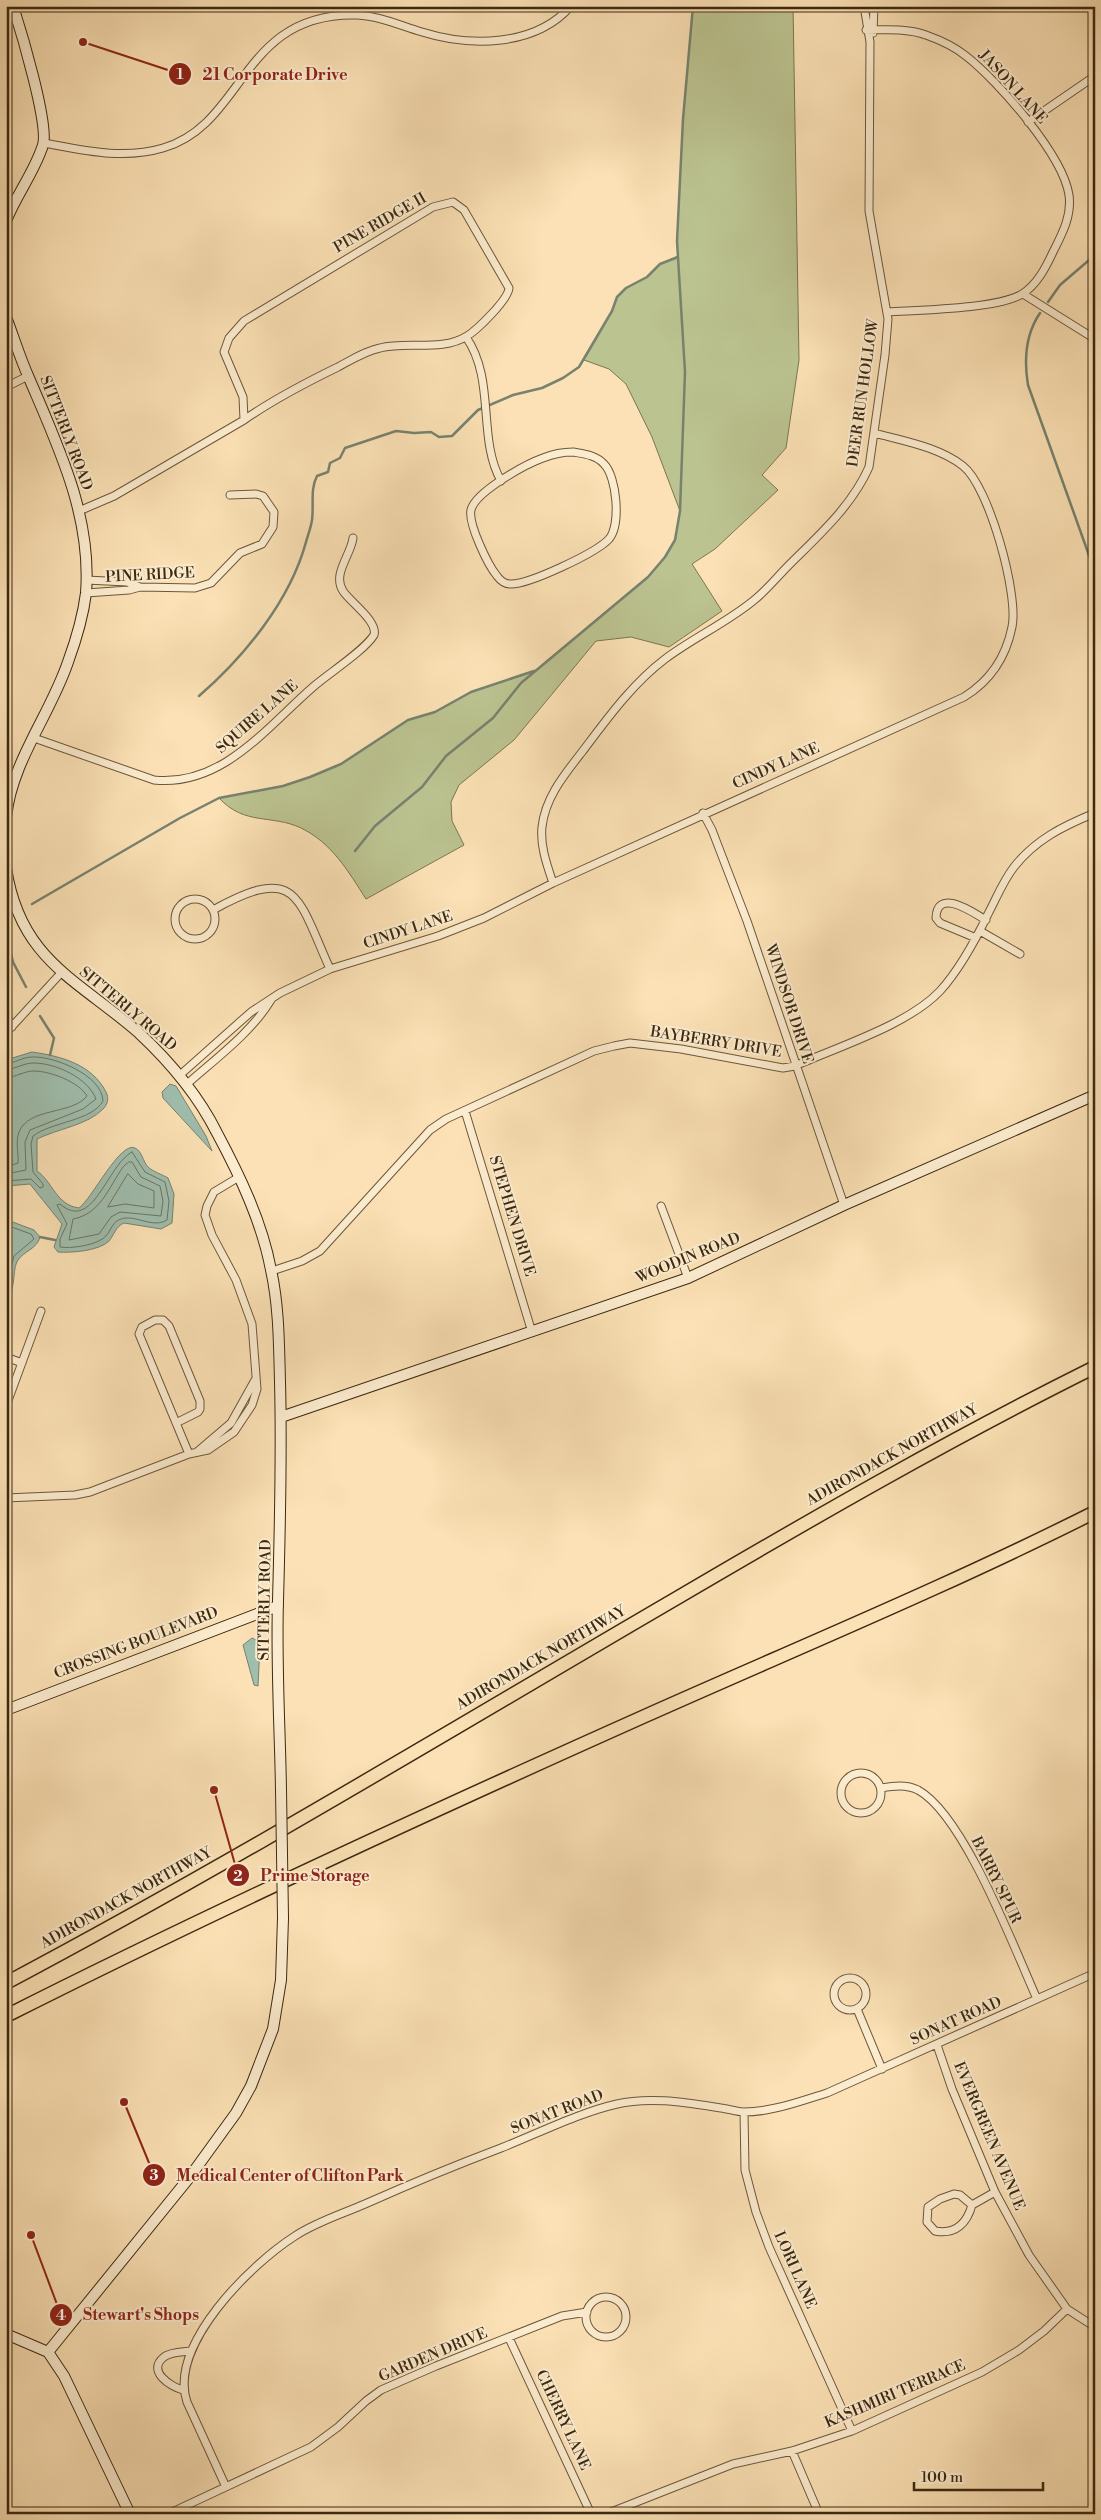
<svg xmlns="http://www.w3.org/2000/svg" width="1101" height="2520" viewBox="0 0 1101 2520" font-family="'Libre Bodoni',serif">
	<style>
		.green { fill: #bbc390; stroke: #7c7650 }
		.water { fill: #9fbeae; stroke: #77826f }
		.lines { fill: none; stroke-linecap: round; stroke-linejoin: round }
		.shore { stroke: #6e7460; stroke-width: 1 }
		.stream { stroke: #77826f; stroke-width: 2.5 }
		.street-casing { stroke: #6c573a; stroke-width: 9 }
		.secondary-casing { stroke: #3c2911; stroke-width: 12 }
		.highway-casing { stroke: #3c2911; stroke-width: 15 }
		.street { stroke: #fceccf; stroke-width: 7 }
		.secondary { stroke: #fceccf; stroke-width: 10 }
		.highway { stroke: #fbe1b5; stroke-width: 12 }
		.secondary-bridge-casing { stroke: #3c2911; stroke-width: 12; stroke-linecap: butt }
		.secondary-bridge { stroke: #fceccf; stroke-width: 10 }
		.labels { text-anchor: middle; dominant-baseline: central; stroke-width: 4; stroke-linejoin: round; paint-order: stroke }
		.street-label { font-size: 15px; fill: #3c2911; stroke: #fceccf }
		.leader { fill: none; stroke: #8f2418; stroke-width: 2 }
		.callout-dot { fill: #8f2418; stroke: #fceccf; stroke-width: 2 }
		.mark-label { font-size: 15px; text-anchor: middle; font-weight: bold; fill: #fff }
		.callout-label { font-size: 16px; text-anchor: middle; font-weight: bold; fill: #8f2418; stroke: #fceccf; stroke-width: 4; stroke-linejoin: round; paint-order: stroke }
	</style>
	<rect width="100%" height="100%" fill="#fbe1b5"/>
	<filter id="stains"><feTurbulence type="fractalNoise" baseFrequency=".004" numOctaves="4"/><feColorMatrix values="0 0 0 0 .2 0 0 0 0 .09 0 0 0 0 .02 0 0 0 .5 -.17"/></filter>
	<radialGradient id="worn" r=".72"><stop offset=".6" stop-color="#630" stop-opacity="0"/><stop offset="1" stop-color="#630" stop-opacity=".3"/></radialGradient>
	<path class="green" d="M 693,6 L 793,6 L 799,360 L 786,448 L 762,475 L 778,490 L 715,549 L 692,564 L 722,611 L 669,647 L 631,637 L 596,641 L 514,740 L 459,785 L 451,802 L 452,821 L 464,845 L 366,899 C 348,871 332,843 301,828 C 271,814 245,826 219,798 L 283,786 L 311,777 L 341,764 L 408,720 L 435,712 L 471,692 L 536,670 L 648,577 L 665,557 L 675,540 L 680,511 L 652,437 L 626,384 L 609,369 L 584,360 L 612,311 L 617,297 L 626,288 L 647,277 L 660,264 L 678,256 L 677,241 L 683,119 Z"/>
	<path class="water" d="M 32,1052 C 60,1056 92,1064 106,1092 C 109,1098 108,1104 103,1109 C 88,1125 57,1129 37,1139 L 37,1171 C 53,1182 56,1205 79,1208 C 92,1199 120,1141 135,1148 C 142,1151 143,1162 148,1167 C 152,1171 163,1175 168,1178 L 174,1194 L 172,1223 L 161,1229 L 124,1223 C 116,1226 114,1235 109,1241 C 99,1251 71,1253 58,1252 L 54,1247 L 62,1224 L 30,1184 L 6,1186 L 6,1060 Z
		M 170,1084 L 176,1086 L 206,1136 L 212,1151 L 163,1098 L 162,1092 Z
		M 6,1212 L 10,1221 L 34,1230 L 40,1237 C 37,1249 24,1251 18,1260 C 13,1267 15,1282 11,1292 L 6,1294 Z
		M 252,1638 L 258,1641 L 260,1645 L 258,1686 L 254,1685 L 243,1645 Z"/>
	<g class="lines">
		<path class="shore" d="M 6,1064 C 15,1063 23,1057 32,1057 C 54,1056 102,1075 103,1101 C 92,1121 51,1122 33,1136 L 31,1144 L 33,1172 L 43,1184 L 43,1187 L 40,1188 L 31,1179 L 6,1181
			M 6,1070 C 15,1069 24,1063 33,1063 C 56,1063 88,1078 96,1099 L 83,1109 L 30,1130 L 25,1142 L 26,1170 L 6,1174
			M 6,1078 C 16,1077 24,1071 34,1071 C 50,1071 79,1082 87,1096 C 72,1115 29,1107 19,1132 C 15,1143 19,1153 18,1163 L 6,1167
			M 132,1152 L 145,1172 L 165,1182 L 169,1201 L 167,1220 C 152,1229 136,1214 121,1219 C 113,1221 111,1230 106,1236 C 98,1245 71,1249 60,1247 L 60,1239 L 67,1224 L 57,1205 L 60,1204 C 93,1233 107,1165 132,1152 Z
			M 129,1162 L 132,1162 L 141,1177 L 160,1186 L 163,1201 L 161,1216 L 120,1212 L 111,1217 L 99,1234 L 69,1240 L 73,1219 C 100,1214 108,1189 123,1167 Z
			M 128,1174 L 138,1184 L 154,1191 L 154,1208 L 125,1204 L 108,1207 Z
			M 6,1225 L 31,1234 L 34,1239 L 14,1256 L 6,1288"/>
		<path class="stream" d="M 1048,302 L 1060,285 L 1095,255
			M 1040,313 C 1025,335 1024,361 1028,385 L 1095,572
			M 199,696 C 244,657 290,601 306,542 C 308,535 311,527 312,520 C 314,505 310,489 317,476 L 328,472 L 330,463 L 340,458 L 345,448 L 396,431 L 414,433 L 431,432 L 439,437 L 452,436 L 478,410 L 513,395 L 542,388 L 563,378 L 579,367 L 612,311 L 617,297 L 626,288 L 647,277 L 660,264 L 678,257
			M 355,851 L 375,826 L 422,787 L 446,756 L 493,718 L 521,683 L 648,577 L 665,557 L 675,540 L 680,511 L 685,372 L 677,241 L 683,119 L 693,6
			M 32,904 L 180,818 L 219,798 L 283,786 L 310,777 L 341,764 L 408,720 L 435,712 L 471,692 L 534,671
			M 8,941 L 13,962 L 26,987
			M 40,1016 L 54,1038 L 50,1055
			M 40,1237 L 55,1240"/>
		<defs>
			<path id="street" d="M 866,30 C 885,30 908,28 926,35 C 940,40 955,47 966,56 C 998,81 1063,155 1069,195 C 1072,216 1062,234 1053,252 C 1046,267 1037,285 1022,294 C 998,309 919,310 888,312
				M 873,33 L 874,6
				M 1028,122 L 1095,76
				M 44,143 C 83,150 123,160 163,148 C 246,124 240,12 357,15 C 380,16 401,26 422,32 C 470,47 535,47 571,6
				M 1023,294 L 1095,339
				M 466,337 C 496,380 477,438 501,481
				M 6,387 L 28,376
				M 573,452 C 584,454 596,455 604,464 C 617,477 621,525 609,539 C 596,553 528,585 510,584 C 505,584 500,580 497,576 C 488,565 468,524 471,510 C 475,492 526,464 543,458 C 553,454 563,452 573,452 Z
				M 79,511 L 114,496 L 244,420 L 243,397 L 224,352 L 229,338 L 244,321 L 433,207 L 453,202 L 464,210 L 509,288 C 508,300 477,330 467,336 C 442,352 407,341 380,348 C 365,351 351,360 338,367 C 305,383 274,399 244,420
				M 86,580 L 127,582 L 140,587
				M 86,593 L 129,590 L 140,587 L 195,588 L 211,583 L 240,553 L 262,544 L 273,527 L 274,512 L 263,496 L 256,494 L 230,495
				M 34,738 L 154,780 C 222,787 266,728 313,687 C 329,673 364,651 374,635 C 378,621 350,602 343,591 C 332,574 351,555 353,538
				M 703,813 L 712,830 L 747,921 L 844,1205
				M 553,883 C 547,865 540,846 542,827 C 545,798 564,775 582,752 C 607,719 632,684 665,659 C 693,638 726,623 753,601 C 766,591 777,577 788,566 C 818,536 852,506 869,467 L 885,355 L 888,319 L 869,211 L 870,42 L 864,6
				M175 919a20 20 0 1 1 40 0a20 20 0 1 1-40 0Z
				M 213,910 C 298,863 297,896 330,969
				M 980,931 L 1020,954
				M 976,938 L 940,923 L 936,918 C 937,887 972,912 986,920
				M 6,1015 L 12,1027
				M 6,1033 L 61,973
				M 180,1075 L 251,1012 L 280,993 L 330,969 L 438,936 L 484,918 L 553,883 L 964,697 C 990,681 1006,657 1012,627 C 1019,595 989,486 963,466 C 939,447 903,441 874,433
				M 186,1085 C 215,1059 251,1033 271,1000
				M 465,1111 L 531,1329
				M 661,1206 L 688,1278
				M 272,1271 L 302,1261 L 320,1251 L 430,1130 L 446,1119 L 594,1051 L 614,1046 L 630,1043 L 681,1049 L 783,1068 L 795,1066 C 837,1047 908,1025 940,991 C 960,969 975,941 988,914 C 996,899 1003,881 1014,867 C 1035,840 1063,826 1095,813
				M 6,1357 L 22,1363
				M 6,1406 L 41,1311
				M 176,1423 L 198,1412 L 200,1409 L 200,1401 L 169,1326 L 163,1320 L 155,1320 L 142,1327 L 139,1334 L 189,1454
				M 197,1452 L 231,1423 L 255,1380
				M 6,1498 L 75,1495 L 90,1492 L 189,1454 L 208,1450 L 234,1432 L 252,1405 L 257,1389 L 252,1324 L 236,1280 L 212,1235 L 205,1215 L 207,1206 L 214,1192 L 239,1177
				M841 1793a20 20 0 1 1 40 0a20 20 0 1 1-40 0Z
				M 881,1788 C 893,1786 906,1784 918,1790 C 964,1815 1015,1950 1037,1999
				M834 1994a16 16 0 1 1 32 0a16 16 0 1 1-32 0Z
				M 857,2009 L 882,2069
				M 937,2045 L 952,2089 L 995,2192 L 1029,2255 L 1067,2309 L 1095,2327
				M 744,2112 L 745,2170 L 756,2212 L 769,2247 L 852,2431
				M 954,2194 L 960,2195 L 972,2205 C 967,2223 956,2235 935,2231 L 927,2222 L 928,2207 L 940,2199 Z
				M 972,2205 L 995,2192
				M586 2317a20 20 0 1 1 40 0a20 20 0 1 1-40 0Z
				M 509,2338 L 591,2514
				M 183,2390 C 171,2387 146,2371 164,2357 C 170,2352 183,2352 191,2351
				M 792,2451 L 819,2514
				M 226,2487 L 187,2402 C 168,2345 251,2264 295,2236 C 316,2222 342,2214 365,2204 C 410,2184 456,2165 501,2148 C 539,2133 578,2113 617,2104 C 650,2096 688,2103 721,2108 C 729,2109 737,2112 744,2112 C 772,2112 801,2101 827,2093 L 1095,1973
				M 168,2514 L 311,2447 L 338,2427 L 366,2401 L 381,2390 L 436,2366 L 562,2316 L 587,2312
				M 606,2514 L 733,2464 L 792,2451 L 852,2431 L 982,2372 L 1019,2350 L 1044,2331 L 1067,2309"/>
			<path id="secondary" d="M 6,221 C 16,195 34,173 43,145 C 49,124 21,31 13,6
				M 6,317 C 14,338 20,358 29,378 C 58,446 92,516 86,593 C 83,617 76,640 68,662 C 50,715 12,761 6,817
				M 6,868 C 20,960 77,979 139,1033 C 170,1062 198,1095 217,1133 C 240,1176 262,1222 271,1270 C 279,1306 279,1345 280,1382 C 282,1455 280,1528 278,1601 C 276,1664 280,1728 281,1790
				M 281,1417 L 688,1278 L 844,1205 L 1095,1095
				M 6,1710 L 278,1606
				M 6,2334 L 48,2352 L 64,2376 L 130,2514
				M 48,2352 L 189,2178 L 236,2113 L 251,2086 L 273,2029 L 281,1980 L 283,1918"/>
			<path id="highway" d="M 6,1983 C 234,1862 454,1728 677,1598 C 815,1517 952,1438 1095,1367
				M 6,2016 C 216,1910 430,1812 645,1716 C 795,1649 948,1586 1095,1512"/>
		</defs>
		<use href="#street" class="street-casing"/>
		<use href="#secondary" class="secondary-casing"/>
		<use href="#highway" class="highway-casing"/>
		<use href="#street" class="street"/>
		<use href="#secondary" class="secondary"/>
		<use href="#highway" class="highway"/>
		<defs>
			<path id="secondary-bridge" d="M 281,1790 L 283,1918"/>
		</defs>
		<use href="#secondary-bridge" class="secondary-bridge-casing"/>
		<use href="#secondary-bridge" class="secondary-bridge"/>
	</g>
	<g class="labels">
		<g class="street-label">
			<text transform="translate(1013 87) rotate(48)">JASON LANE</text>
			<text transform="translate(380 223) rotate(-30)">PINE RIDGE II</text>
			<text transform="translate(863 393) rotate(-82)">DEER RUN HOLLOW</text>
			<text transform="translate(66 433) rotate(69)">SITTERLY ROAD</text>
			<text transform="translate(150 575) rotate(-3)">PINE RIDGE</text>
			<text transform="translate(257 717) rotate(-41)">SQUIRE LANE</text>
			<text transform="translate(776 766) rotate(-24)">CINDY LANE</text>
			<text transform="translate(408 930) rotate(-18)">CINDY LANE</text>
			<text transform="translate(789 1004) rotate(72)">WINDSOR DRIVE</text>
			<text transform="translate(128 1009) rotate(40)">SITTERLY ROAD</text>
			<text transform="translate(716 1042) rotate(9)">BAYBERRY DRIVE</text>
			<text transform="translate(512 1216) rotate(73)">STEPHEN DRIVE</text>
			<text transform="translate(688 1258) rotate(-22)">WOODIN ROAD</text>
			<text transform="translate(892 1455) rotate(-29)">ADIRONDACK NORTHWAY</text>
			<text transform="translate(265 1600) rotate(-89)">SITTERLY ROAD</text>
			<text transform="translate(136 1643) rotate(-21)">CROSSING BOULEVARD</text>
			<text transform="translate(541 1658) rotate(-30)">ADIRONDACK NORTHWAY</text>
			<text transform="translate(996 1880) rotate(64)">BARRY SPUR</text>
			<text transform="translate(126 1898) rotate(-29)">ADIRONDACK NORTHWAY</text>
			<text transform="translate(956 2021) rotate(-24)">SONAT ROAD</text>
			<text transform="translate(557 2112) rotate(-21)">SONAT ROAD</text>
			<text transform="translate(989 2136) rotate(67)">EVERGREEN AVENUE</text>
			<text transform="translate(795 2270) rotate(66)">LORI LANE</text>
			<text transform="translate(433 2355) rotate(-23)">GARDEN DRIVE</text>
			<text transform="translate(895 2394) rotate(-23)">KASHMIRI TERRACE</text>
			<text transform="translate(563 2420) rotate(65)">CHERRY LANE</text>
		</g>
	</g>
	<path class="leader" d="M83 42L180 74M214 1790L238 1875M124 2102L154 2175M31 2235L61 2315"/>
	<g class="callout-dot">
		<circle cx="83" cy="42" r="5"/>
		<circle cx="214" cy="1790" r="5"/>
		<circle cx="124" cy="2102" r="5"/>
		<circle cx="31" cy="2235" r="5"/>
		<circle cx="180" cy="74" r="12"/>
		<circle cx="238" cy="1875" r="12"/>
		<circle cx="154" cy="2175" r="12"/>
		<circle cx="61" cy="2315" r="12"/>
	</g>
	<g class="mark-label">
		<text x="180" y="79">1</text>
		<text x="238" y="1881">2</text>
		<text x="154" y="2180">3</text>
		<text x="61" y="2320">4</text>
	</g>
	<g class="callout-label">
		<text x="275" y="80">21 Corporate Drive</text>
		<text x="315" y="1881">Prime Storage</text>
		<text x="290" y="2181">Medical Center of Clifton Park</text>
		<text x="141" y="2320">Stewart's Shops</text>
	</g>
	<rect width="1101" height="2520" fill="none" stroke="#fbe1b5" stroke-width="25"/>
	<rect x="8" y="8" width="1086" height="2505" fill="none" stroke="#3c2911" stroke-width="2.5"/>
	<rect x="12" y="12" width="1076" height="2495" fill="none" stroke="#3c2911"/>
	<path d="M914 2482v8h129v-8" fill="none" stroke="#3c2911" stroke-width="2.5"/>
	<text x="921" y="2482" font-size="15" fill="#3c2911" stroke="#fceccf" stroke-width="4" paint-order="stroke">100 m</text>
	<rect width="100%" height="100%" filter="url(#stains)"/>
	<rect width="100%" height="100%" fill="url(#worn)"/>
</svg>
